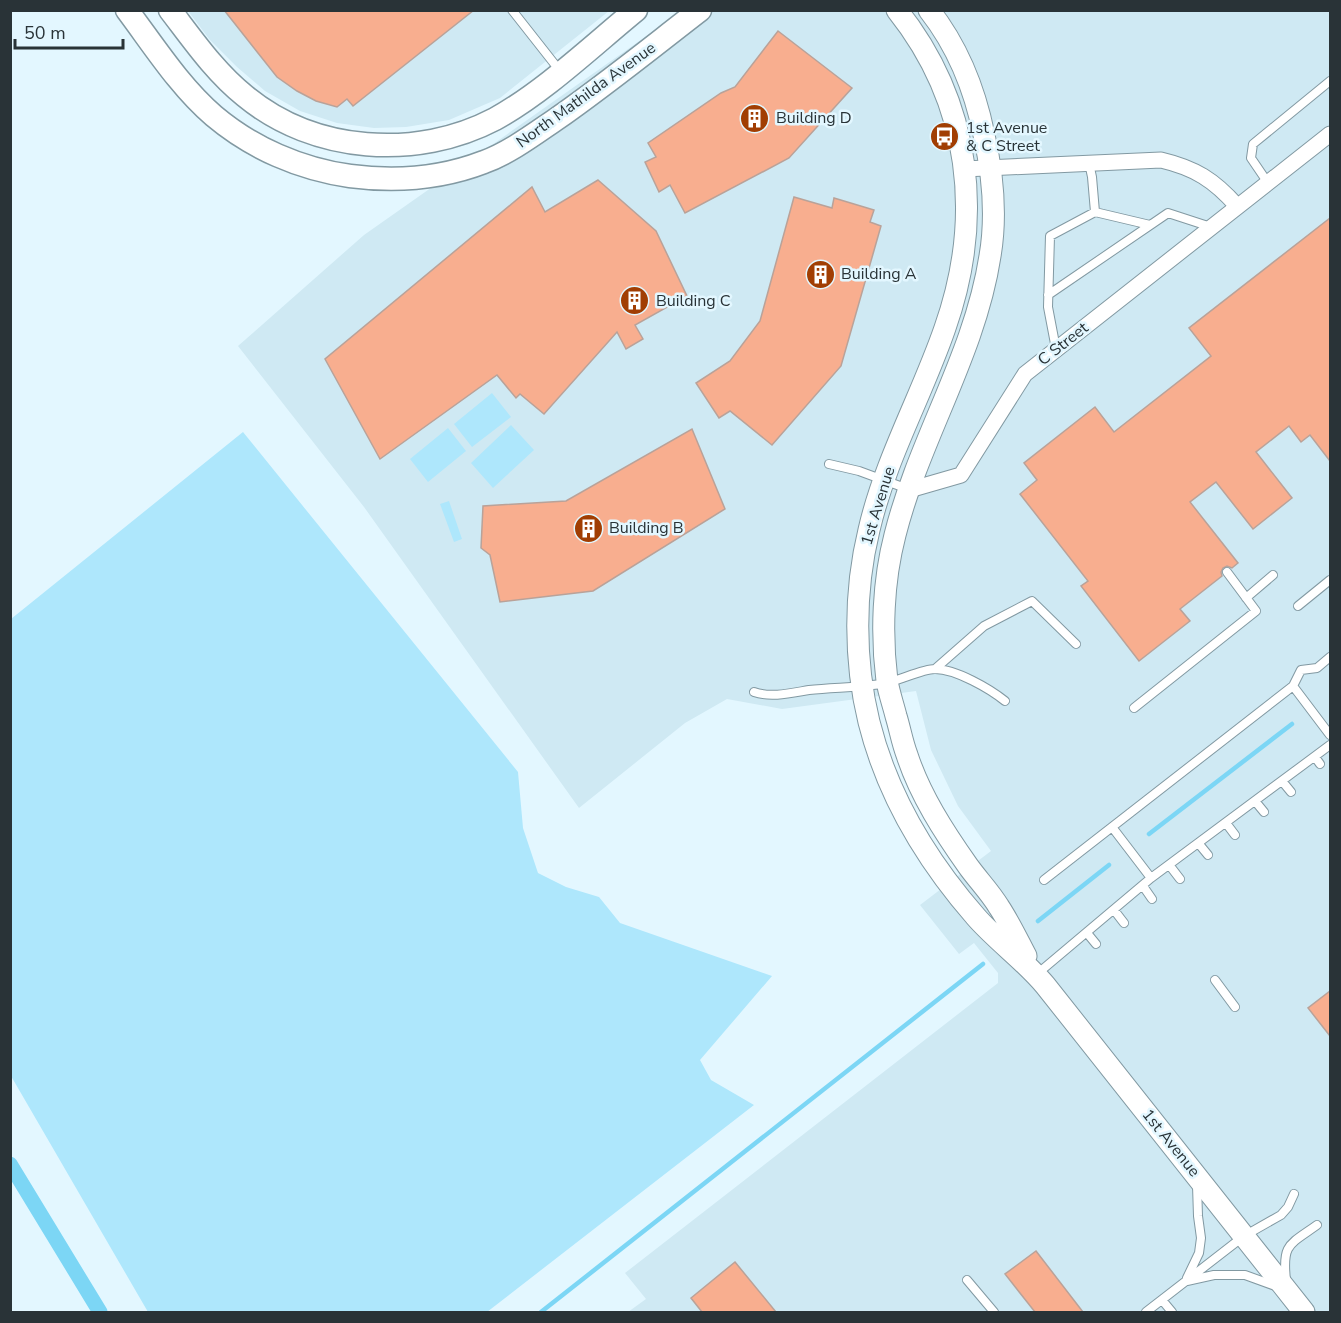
<svg xmlns="http://www.w3.org/2000/svg" width="1341" height="1323" viewBox="0 0 1341 1323" font-family="'Nunito Sans',sans-serif">
	<style>
		.built { fill: #cfe9f3 }
		.green { fill: #aee7fc }
		.lines { fill: none; stroke-linecap: round; stroke-linejoin: round }
		.stream { stroke: #7cd6f5; stroke-width: 4.5 }
		.canal { stroke: #7cd6f5; stroke-width: 15 }
		.building { fill: #f8ae8f; stroke: #b9a299; stroke-width: 1.5 }
		.lane-casing { stroke: #8299a2; stroke-width: 10 }
		.street-casing { stroke: #8299a2; stroke-width: 17 }
		.secondary-casing { stroke: #8299a2; stroke-width: 23 }
		.primary-casing { stroke: #8299a2; stroke-width: 25 }
		.lane { stroke: #fff; stroke-width: 8 }
		.street { stroke: #fff; stroke-width: 15 }
		.secondary { stroke: #fff; stroke-width: 21 }
		.primary { stroke: #fff; stroke-width: 22 }
		.labels { text-anchor: middle; dominant-baseline: central; stroke-width: 5; stroke-linejoin: round; paint-order: stroke }
		.street-label { font-size: 16px; fill: #293337; stroke: #e3f7ff }
		.poi-label { font-size: 16px; fill: #293337; stroke: #e3f7ff; text-anchor: start }
	</style>
	<rect width="100%" height="100%" fill="#e3f7ff"/>
	<path class="built" d="M 188,11 L 609,11 L 500,98 L 449,120 L 406,127 L 374,128 L 337,123 L 300,111 L 265,91 L 237,67 L 210,40 Z
		M 682,11 L 1330,11 L 1330,1312 L 628,1312 L 646,1299 L 625,1273 L 998,983 L 998,973 L 974,943 L 959,954 L 920,905 L 991,851 L 958,806 L 931,750 L 916,691 L 782,709 L 727,699 L 685,723 L 579,808 L 364,507 L 238,346 L 364,235 Z"/>
	<path class="green" d="M 492,393 L 511,417 L 472,447 L 454,424 Z
		M 511,425 L 534,450 L 493,488 L 471,463 Z
		M 448,428 L 466,451 L 428,482 L 410,459 Z
		M 243,432 L 518,772 L 523,828 L 538,873 L 566,887 L 599,897 L 620,923 L 772,976 L 700,1060 L 711,1080 L 754,1105 L 487,1312 L 148,1312 L 11,1076 L 11,619 Z
		M 449,501 L 462,539 L 454,542 L 440,504 Z"/>
	<g class="lines">
		<path class="stream" d="M 1149,834 L 1292,724
			M 1038,921 L 1109,865
			M 541,1312 L 983,964"/>
		<path class="canal" d="M 10,1164 L 100,1312"/>
	</g>
	<path class="building" d="M 224,10 L 474,10 L 353,106 L 347,99 L 337,107 L 316,101 L 297,91 L 277,77 Z
		M 778,31 L 852,88 L 789,158 L 685,213 L 670,185 L 659,192 L 645,162 L 656,157 L 648,143 L 721,93 L 735,87 Z
		M 598,180 L 656,231 L 687,296 L 635,325 L 643,339 L 626,349 L 617,332 L 544,414 L 520,394 L 516,398 L 497,375 L 380,459 L 325,359 L 532,187 L 545,212 Z
		M 794,197 L 832,208 L 834,198 L 874,210 L 870,222 L 881,226 L 841,366 L 772,445 L 730,411 L 719,418 L 696,383 L 730,361 L 760,321 Z
		M 1330,218 L 1330,461 L 1310,435 L 1301,442 L 1289,426 L 1256,452 L 1292,498 L 1253,529 L 1216,482 L 1190,502 L 1238,563 L 1232,568 L 1227,566 L 1223,568 L 1221,572 L 1222,576 L 1180,609 L 1190,621 L 1139,661 L 1081,586 L 1088,581 L 1020,494 L 1037,480 L 1024,463 L 1095,407 L 1114,432 L 1211,356 L 1189,328 Z
		M 692,429 L 725,509 L 593,591 L 500,602 L 490,555 L 481,548 L 483,506 L 566,501 Z
		M 1330,991 L 1330,1036 L 1308,1008 Z
		M 1036,1251 L 1083,1312 L 1035,1312 L 1005,1274 Z
		M 735,1262 L 776,1312 L 702,1312 L 691,1298 Z"/>
	<g class="lines">
		<defs>
			<path id="lane" d="M 512,10 L 560,71
				M 1268,183 L 1251,158 L 1253,144 L 1330,81
				M 1095,212 L 1150,225
				M 1048,295 L 1168,213 L 1211,227
				M 1056,349 L 1048,307 L 1050,236 L 1095,212 L 1092,177 L 1089,163
				M 829,464 L 859,471 L 908,489
				M 1246,598 L 1273,575
				M 1298,606 L 1330,580
				M 935,669 L 984,626 L 1032,601 L 1076,644
				M 1293,686 L 1330,735
				M 754,692 C 771,698 791,693 809,690 C 834,687 861,688 886,683 C 900,680 923,669 935,669 C 956,669 990,689 1005,701
				M 1134,708 L 1256,611 L 1227,572
				M 1315,757 L 1320,764
				M 1282,781 L 1291,792
				M 1255,801 L 1264,812
				M 1226,823 L 1235,835
				M 1112,827 L 1151,878
				M 1199,844 L 1208,855
				M 1170,866 L 1180,879
				M 1044,880 L 1293,686 L 1301,670 L 1317,668 L 1330,657
				M 1143,886 L 1152,899
				M 1114,910 L 1124,923
				M 1087,933 L 1096,944
				M 1037,974 L 1151,878 L 1330,745
				M 1215,980 L 1235,1007
				M 1187,1278 L 1199,1253 L 1201,1238 L 1198,1216 L 1197,1185
				M 967,1280 L 994,1312
				M 1286,1280 C 1282,1244 1289,1245 1317,1225
				M 1187,1281 L 1214,1275 L 1245,1275 L 1278,1287
				M 1162,1300 L 1172,1312
				M 1146,1312 L 1244,1236 L 1281,1215 L 1288,1207 L 1294,1194"/>
			<path id="street" d="M 964,169 L 1161,160 C 1195,168 1214,180 1237,206
				M 909,490 L 961,475 L 1025,374 L 1330,134"/>
			<path id="secondary" d="M 897,10 C 971,103 984,217 945,328 C 922,395 885,460 869,530 C 854,591 854,661 869,722 C 887,794 927,861 976,917 C 997,941 1024,960 1045,985 C 1132,1094 1218,1203 1304,1312
				M 929,10 C 958,47 975,90 984,135 C 993,175 997,215 990,256 C 975,354 919,439 895,535 C 883,581 881,634 887,681 C 889,693 893,704 896,716 C 900,729 902,742 907,755 C 920,795 944,832 968,866 C 978,880 990,892 999,907 C 1009,922 1017,939 1026,956"/>
			<path id="primary" d="M 127,10 C 154,46 180,87 214,116 C 252,148 300,169 350,176 C 396,182 440,179 484,162 C 509,153 533,135 555,120 C 604,86 652,47 700,10
				M 170,10 C 193,40 215,72 245,96 C 314,153 417,160 495,119 C 544,92 592,46 636,10"/>
		</defs>
		<use href="#lane" class="lane-casing"/>
		<use href="#street" class="street-casing"/>
		<use href="#secondary" class="secondary-casing"/>
		<use href="#primary" class="primary-casing"/>
		<use href="#lane" class="lane"/>
		<use href="#street" class="street"/>
		<use href="#secondary" class="secondary"/>
		<use href="#primary" class="primary"/>
	</g>
	<defs>
		<symbol id="building-disc" viewBox="-11 -11 22 22"><circle r="9.5" fill="#a13e03" stroke="#e3f7ff"/><path d="M-4-6H4V6H1V3H-1V6H-4ZM-2.5-4.3h1.7v1.8h-1.7ZM.8-4.3h1.7v1.8H.8ZM-2.5-1h1.7V.8h-1.7ZM.8-1h1.7V.8H.8Z" fill="#fff"/></symbol>
		<symbol id="bus-disc" viewBox="-11 -11 22 22"><circle r="9.5" fill="#a13e03" stroke="#e3f7ff"/><path d="M-5-6H5V4H4V6H2V4H-2V6H-4V4H-5ZM-3.5-4V0h7V-4ZM-3.5 1.2v1.5H-2V1.2ZM2 1.2v1.5H3.5V1.2Z" fill="#fff"/></symbol>
	</defs>
	<g fill-rule="evenodd">
		<use href="#building-disc" x="738" y="102" width="33" height="33"/>
		<use href="#bus-disc" x="928" y="120" width="33" height="33"/>
		<use href="#building-disc" x="804" y="258" width="33" height="33"/>
		<use href="#building-disc" x="618" y="284" width="33" height="33"/>
		<use href="#building-disc" x="572" y="512" width="33" height="33"/>
	</g>
	<g class="labels">
		<g class="street-label">
			<text transform="translate(586 95) rotate(-36)">North Mathilda Avenue</text>
			<text transform="translate(1063 344) rotate(-38)">C Street</text>
			<text transform="translate(878 506) rotate(-73)">1st Avenue</text>
			<text transform="translate(1171 1143) rotate(51)">1st Avenue</text>
		</g>
		<g class="poi-label">
			<text x="776" y="118">Building D</text>
			<text x="966" y="128">1st Avenue<tspan x="966" dy="18">&amp; C Street</tspan></text>
			<text x="841" y="274">Building A</text>
			<text x="656" y="301">Building C</text>
			<text x="609" y="528">Building B</text>
		</g>
	</g>
	<rect width="1341" height="1323" fill="none" stroke="#293337" stroke-width="24"/>
	<path d="M15 39v9h108v-9" fill="none" stroke="#293337" stroke-width="3"/>
	<text x="24" y="39" font-size="18" fill="#293337" stroke="#e3f7ff" stroke-width="4.5" paint-order="stroke">50 m</text>
</svg>
